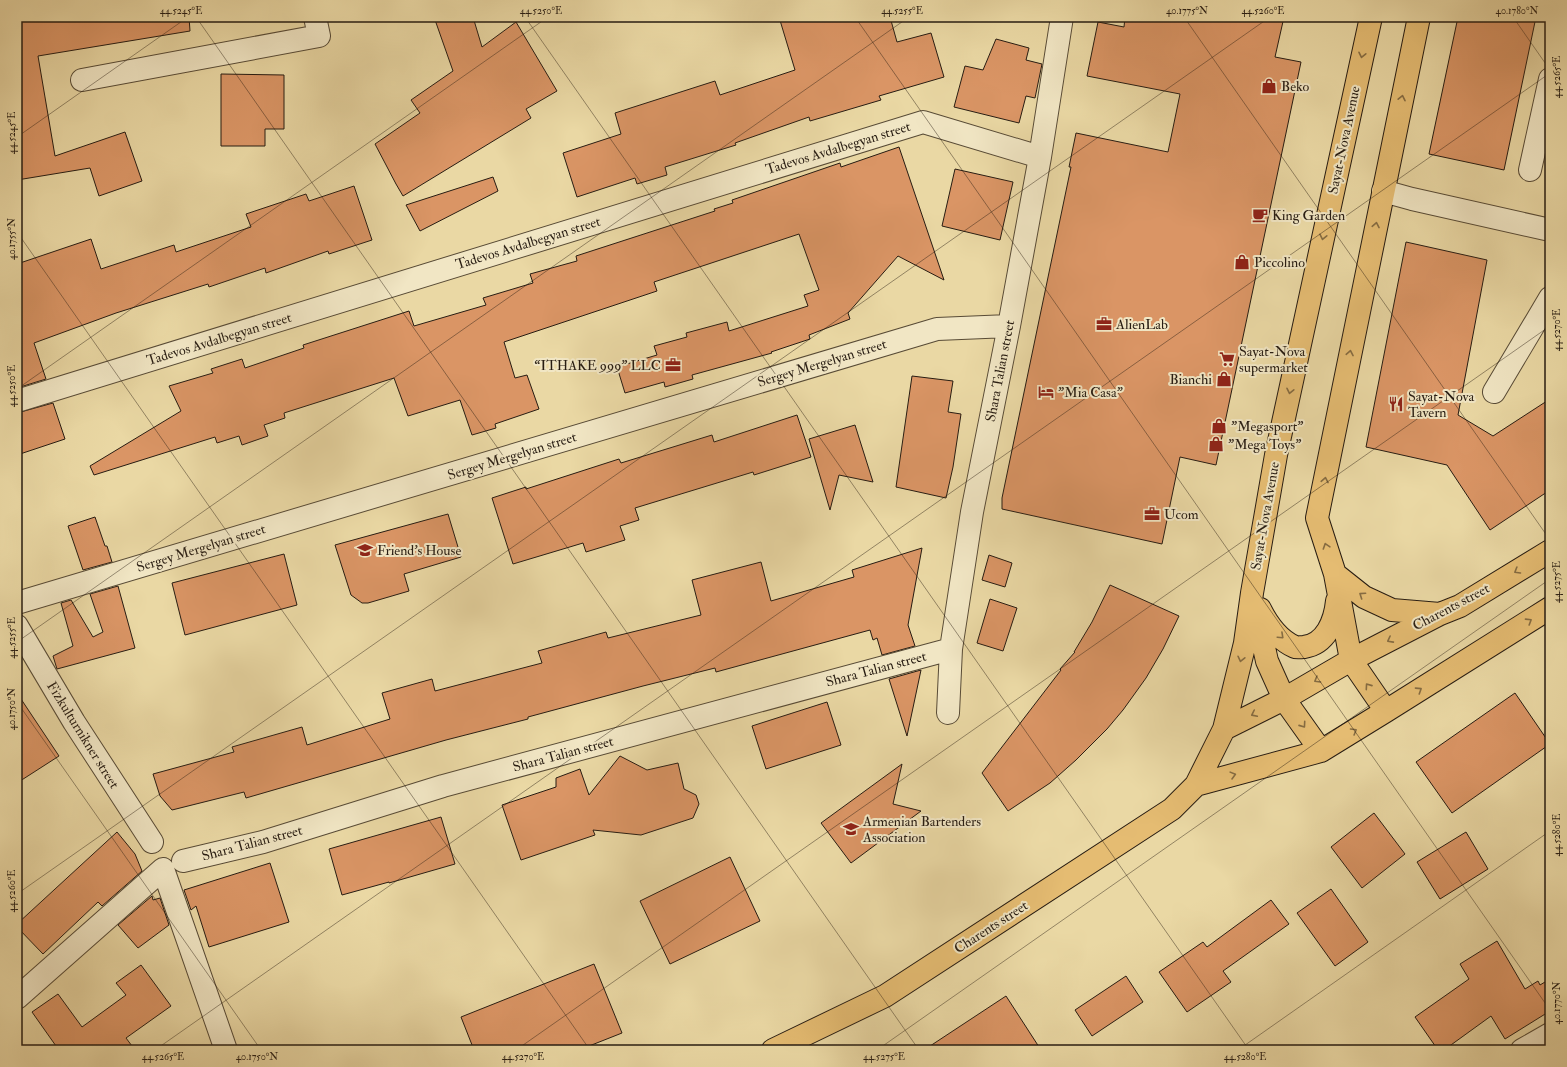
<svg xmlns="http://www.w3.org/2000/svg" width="1567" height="1067" viewBox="0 0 1567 1067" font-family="'IM FELL Double Pica',serif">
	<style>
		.building { fill: #da9565; stroke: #271c12 }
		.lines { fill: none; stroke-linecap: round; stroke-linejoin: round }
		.minor-casing { stroke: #584b36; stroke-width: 24 }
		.major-casing { stroke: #271c12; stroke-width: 24 }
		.minor { stroke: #f1e6c4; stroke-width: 22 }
		.major { stroke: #e5bc72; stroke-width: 22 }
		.oneway { stroke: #866c42 }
		.ticks { fill: none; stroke: #271c12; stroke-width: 1; stroke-opacity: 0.45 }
		.labels { text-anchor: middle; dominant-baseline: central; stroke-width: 4; stroke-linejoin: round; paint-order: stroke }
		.poi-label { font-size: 14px; fill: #271c12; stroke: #f1e6c4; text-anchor: start }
		.street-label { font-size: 14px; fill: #271c12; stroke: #f1e6c4 }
		.neatline { fill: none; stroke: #271c12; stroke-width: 1.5 }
		.ticks-label { font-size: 10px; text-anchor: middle; fill: #271c12 }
	</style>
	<rect width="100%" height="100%" fill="#ead8a4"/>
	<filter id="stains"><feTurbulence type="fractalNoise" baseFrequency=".005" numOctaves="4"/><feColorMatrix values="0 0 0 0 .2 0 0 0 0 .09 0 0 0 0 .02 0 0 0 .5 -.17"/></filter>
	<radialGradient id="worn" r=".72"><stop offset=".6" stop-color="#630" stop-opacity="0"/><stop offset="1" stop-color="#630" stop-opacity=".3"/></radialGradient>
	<path class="building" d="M 17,17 L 189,17 L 190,31 L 38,56 L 55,156 L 125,132 L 142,181 L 99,196 L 90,168 L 17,180 Z
		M 434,17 L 473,17 L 482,47 L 516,22 L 557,91 L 526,109 L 531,118 L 403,196 L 396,184 L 375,144 L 420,113 L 411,100 L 453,71 Z
		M 779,17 L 890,17 L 897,42 L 931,33 L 944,77 L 879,96 L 881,100 L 810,121 L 809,117 L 735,143 L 736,145 L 665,167 L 667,175 L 637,184 L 635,178 L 577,197 L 563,153 L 621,134 L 615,113 L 715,81 L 720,95 L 795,70 Z
		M 1125,17 L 1284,17 L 1275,57 L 1301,62 L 1216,465 L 1180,457 L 1162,544 L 1002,509 L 1002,498 L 1071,167 L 1069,167 L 1076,133 L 1168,152 L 1180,94 L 1087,76 L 1098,22 L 1124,27 Z
		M 1458,17 L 1536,17 L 1504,170 L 1429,154 Z
		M 996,39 L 1029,48 L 1026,60 L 1042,64 L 1035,98 L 1026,96 L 1019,123 L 954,107 L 965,66 L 983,70 Z
		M 221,74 L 284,75 L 284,129 L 265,129 L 265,146 L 221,146 Z
		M 899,147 L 944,280 L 898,256 L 848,313 L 850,319 L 809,335 L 810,339 L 771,352 L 772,353 L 692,375 L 693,379 L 665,387 L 664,382 L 625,393 L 617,367 L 657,355 L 654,346 L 687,337 L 686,333 L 727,322 L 729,331 L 808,306 L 804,295 L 819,290 L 799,234 L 654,282 L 657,291 L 504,342 L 515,378 L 527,375 L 539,409 L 495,424 L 496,428 L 472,435 L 460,400 L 408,416 L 394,378 L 284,413 L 285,418 L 264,425 L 268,436 L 242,445 L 239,436 L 217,443 L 215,437 L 94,475 L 90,466 L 181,411 L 169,386 L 213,373 L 211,369 L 242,359 L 245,368 L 304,348 L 303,345 L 409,311 L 414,326 L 486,305 L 483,298 L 533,283 L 530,274 L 577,261 L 576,256 L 715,211 L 714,209 L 733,203 L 732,200 L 840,163 L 841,167 Z
		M 955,169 L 1013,182 L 1000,240 L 942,226 Z
		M 493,177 L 498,191 L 420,231 L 406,205 Z
		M 354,186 L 372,240 L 329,254 L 328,251 L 266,273 L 265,268 L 209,287 L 208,284 L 116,313 L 34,343 L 46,379 L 17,388 L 17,264 L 91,239 L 101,269 L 174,245 L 176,252 L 251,227 L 246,214 L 306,194 L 309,201 Z
		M 1406,242 L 1487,260 L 1458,415 L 1493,436 L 1550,399 L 1550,490 L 1490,530 L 1447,465 L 1366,447 Z
		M 912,376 L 953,381 L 948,412 L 961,414 L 953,467 L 946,498 L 896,487 Z
		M 53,403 L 65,439 L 17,455 L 17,413 Z
		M 797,415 L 811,457 L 754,475 L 753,472 L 635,508 L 639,520 L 620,526 L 625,540 L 586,552 L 583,543 L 513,564 L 492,498 L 526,487 L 526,489 L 619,459 L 621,463 L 712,435 L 714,442 Z
		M 855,425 L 873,482 L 839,475 L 830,510 L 809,439 Z
		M 448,514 L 461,557 L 404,574 L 409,591 L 368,603 L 362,603 L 351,595 L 335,545 Z
		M 95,517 L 105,546 L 107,546 L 112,562 L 83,570 L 68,526 Z
		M 922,548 L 908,625 L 915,646 L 882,655 L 877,638 L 873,640 L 870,630 L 716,672 L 715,668 L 643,686 L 528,717 L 528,719 L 446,740 L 246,798 L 244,792 L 172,810 L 160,796 L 153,774 L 234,752 L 232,747 L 302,727 L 307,745 L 390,719 L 382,693 L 432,679 L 435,691 L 542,663 L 538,651 L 606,632 L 608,638 L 701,615 L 692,580 L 761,562 L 771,601 L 854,577 L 852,570 Z
		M 284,554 L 297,605 L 185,635 L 172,583 Z
		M 989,555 L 1012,563 L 1005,587 L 982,580 Z
		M 1110,585 L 1179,616 L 1163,649 L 1146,678 L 1123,710 L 1107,729 L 1076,760 L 1050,783 L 1008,811 L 982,773 L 1061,670 L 1060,669 L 1075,652 L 1074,652 L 1092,622 Z
		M 118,586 L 135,648 L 57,669 L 53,656 L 73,646 L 61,603 L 71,600 L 93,637 L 103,632 L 90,594 Z
		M 990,599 L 1017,608 L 1003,651 L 977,643 Z
		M 921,670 L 907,736 L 889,679 Z
		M 17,693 L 59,756 L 17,783 Z
		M 1515,693 L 1550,744 L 1452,813 L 1416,762 Z
		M 827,702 L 841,745 L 766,769 L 752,726 Z
		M 620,756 L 647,770 L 678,763 L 684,789 L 696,795 L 699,804 L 693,818 L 641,835 L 593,830 L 595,835 L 521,860 L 502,805 L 556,787 L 556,778 L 580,769 L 589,795 Z
		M 902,764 L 893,804 L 921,811 L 851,863 L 821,823 Z
		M 1374,813 L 1405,854 L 1362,888 L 1331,847 Z
		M 441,817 L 455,864 L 389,883 L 389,882 L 342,895 L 329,849 Z
		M 117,832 L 135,854 L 142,871 L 102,906 L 98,902 L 43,954 L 17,927 L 17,924 Z
		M 1466,832 L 1488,869 L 1440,899 L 1417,862 Z
		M 730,857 L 760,921 L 670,964 L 640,901 Z
		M 270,863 L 289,922 L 209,947 L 196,906 L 191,910 L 184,890 Z
		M 1331,889 L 1368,942 L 1335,966 L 1297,913 Z
		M 152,896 L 153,900 L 160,898 L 169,925 L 138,948 L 118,925 Z
		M 1271,900 L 1289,924 L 1223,971 L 1231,982 L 1187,1012 L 1159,972 L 1203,942 L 1207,947 Z
		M 1497,941 L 1525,989 L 1538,981 L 1540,985 L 1550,979 L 1550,1011 L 1505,1039 L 1491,1016 L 1444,1050 L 1438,1050 L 1415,1017 L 1469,979 L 1460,964 Z
		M 594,964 L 622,1033 L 579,1050 L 474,1050 L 461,1017 Z
		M 141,965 L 171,1006 L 126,1038 L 135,1050 L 51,1050 L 56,1046 L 32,1012 L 58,994 L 82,1027 L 126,995 L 116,983 Z
		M 1126,976 L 1143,1002 L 1092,1036 L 1075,1010 Z
		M 1006,996 L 1041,1050 L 924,1050 Z"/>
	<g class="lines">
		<defs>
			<path id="minor" d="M 82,80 L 319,36 L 315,17
				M 1530,170 L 1550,79
				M 1383,191 L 1412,199 L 1550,230
				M 1494,392 L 1550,298
				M 17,401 L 923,122 L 1040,157
				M 17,603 L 937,329 L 1009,326
				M 17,626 L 74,722 L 152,842
				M 948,713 L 951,649 L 972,512 L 1009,326 L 1040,157 L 1062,17
				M 183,861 L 263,842 L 443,786 L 951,649
				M 17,998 L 163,869 L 226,1050
				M 1522,1050 L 1550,1034"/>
			<path id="major" d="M 1335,574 L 1364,597 L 1392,610 L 1440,614
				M 1255,607 L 1267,661 L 1284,699 L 1321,751
				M 1260,609 C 1267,623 1279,640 1295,647 C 1297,648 1301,647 1304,647 C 1326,644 1335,621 1337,601
				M 1386,711 L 1351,660 L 1335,574 L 1317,518 L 1419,17
				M 1224,729 L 1284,699 L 1351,660 L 1440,614 L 1460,606 L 1550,551
				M 1196,785 L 1321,751 L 1386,711 L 1550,608
				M 773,1050 L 885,996 L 1172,809 L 1196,785 L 1224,729 L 1245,643 L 1252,593 L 1276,455 L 1371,17"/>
		</defs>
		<use href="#minor" class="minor-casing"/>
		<use href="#major" class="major-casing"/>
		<use href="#minor" class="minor"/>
		<use href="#major" class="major"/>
	</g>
	<defs><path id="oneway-chevron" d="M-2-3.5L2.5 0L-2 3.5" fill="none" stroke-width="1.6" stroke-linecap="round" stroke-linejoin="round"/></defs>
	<g class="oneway">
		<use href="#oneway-chevron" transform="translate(1362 55) rotate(102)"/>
		<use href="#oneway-chevron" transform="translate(1402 98) rotate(-78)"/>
		<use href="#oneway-chevron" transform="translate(1376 225) rotate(-79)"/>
		<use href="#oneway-chevron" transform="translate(1323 237) rotate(102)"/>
		<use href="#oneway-chevron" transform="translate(1350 353) rotate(-79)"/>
		<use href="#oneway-chevron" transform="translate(1290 391) rotate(102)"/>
		<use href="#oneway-chevron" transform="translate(1325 480) rotate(-79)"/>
		<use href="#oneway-chevron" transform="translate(1326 546) rotate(-108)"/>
		<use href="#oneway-chevron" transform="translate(1517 571) rotate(149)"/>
		<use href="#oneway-chevron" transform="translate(1362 595) rotate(-146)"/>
		<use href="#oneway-chevron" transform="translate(1529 621) rotate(-32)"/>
		<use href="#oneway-chevron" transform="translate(1281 636) rotate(43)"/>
		<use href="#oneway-chevron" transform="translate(1390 640) rotate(152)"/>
		<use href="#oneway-chevron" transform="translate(1241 659) rotate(103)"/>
		<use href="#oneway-chevron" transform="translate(1317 680) rotate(150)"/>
		<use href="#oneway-chevron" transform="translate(1368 686) rotate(-125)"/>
		<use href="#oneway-chevron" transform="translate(1419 690) rotate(-33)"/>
		<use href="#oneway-chevron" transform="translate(1254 714) rotate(154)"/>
		<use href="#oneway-chevron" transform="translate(1303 725) rotate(55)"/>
		<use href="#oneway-chevron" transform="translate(1354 731) rotate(-31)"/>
		<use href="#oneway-chevron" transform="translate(1233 775) rotate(-15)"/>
	</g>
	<path class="ticks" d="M 196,17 L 919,1050M 525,17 L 1249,1050M 855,17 L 1550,1010M 1184,17 L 1550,540M 1513,17 L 1550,70M 17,137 L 188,17M 17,232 L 590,1050M 17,389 L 548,17M 17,642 L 909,17M 17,702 L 261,1050M 17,894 L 1270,17M 155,1050 L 1550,73M 516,1050 L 1550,326M 877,1050 L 1550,579M 1238,1050 L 1550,831"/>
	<defs>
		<symbol id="shop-bare" viewBox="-9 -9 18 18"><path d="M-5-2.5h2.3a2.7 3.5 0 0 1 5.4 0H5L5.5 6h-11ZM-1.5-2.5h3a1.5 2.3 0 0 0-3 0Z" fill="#8f2418" stroke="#f1e6c4" stroke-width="2.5" paint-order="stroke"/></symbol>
		<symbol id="cafe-bare" viewBox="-9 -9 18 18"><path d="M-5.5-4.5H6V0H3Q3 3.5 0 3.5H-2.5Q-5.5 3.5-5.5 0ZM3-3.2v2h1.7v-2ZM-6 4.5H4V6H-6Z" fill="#8f2418" stroke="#f1e6c4" stroke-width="2.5" paint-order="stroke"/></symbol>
		<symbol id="office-bare" viewBox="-9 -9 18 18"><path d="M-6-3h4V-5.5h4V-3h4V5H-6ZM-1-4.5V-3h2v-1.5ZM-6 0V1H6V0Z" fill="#8f2418" stroke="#f1e6c4" stroke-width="2.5" paint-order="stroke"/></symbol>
		<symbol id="supermarket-bare" viewBox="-9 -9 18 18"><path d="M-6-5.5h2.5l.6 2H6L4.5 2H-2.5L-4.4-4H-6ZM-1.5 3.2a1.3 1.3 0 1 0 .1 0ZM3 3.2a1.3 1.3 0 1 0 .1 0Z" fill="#8f2418" stroke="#f1e6c4" stroke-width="2.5" paint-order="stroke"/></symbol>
		<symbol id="hotel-bare" viewBox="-9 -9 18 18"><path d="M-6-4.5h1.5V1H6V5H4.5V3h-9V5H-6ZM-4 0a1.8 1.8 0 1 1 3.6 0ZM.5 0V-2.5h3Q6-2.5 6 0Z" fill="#8f2418" stroke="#f1e6c4" stroke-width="2.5" paint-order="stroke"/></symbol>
		<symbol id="restaurant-bare" viewBox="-9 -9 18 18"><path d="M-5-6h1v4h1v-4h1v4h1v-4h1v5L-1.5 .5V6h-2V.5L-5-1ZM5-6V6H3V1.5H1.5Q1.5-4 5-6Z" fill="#8f2418" stroke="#f1e6c4" stroke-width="2.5" paint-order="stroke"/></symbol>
		<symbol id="school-bare" viewBox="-9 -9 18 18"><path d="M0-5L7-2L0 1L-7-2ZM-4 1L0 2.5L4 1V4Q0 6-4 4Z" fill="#8f2418" stroke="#f1e6c4" stroke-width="2.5" paint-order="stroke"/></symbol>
	</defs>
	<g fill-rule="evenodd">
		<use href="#shop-bare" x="1258" y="75" width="22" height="22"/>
		<use href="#cafe-bare" x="1249" y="204" width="22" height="22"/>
		<use href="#shop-bare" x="1231" y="251" width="22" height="22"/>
		<use href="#office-bare" x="1093" y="313" width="22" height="22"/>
		<use href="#supermarket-bare" x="1216" y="348" width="22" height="22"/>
		<use href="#office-bare" x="662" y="354" width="22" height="22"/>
		<use href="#shop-bare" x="1213" y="368" width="22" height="22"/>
		<use href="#hotel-bare" x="1035" y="381" width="22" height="22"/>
		<use href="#restaurant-bare" x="1385" y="393" width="22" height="22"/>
		<use href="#shop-bare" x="1208" y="415" width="22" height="22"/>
		<use href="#shop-bare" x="1205" y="433" width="22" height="22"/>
		<use href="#office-bare" x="1141" y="503" width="22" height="22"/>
		<use href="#school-bare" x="354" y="539" width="22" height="22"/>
		<use href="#school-bare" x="840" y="818" width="22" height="22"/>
	</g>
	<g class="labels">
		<g class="poi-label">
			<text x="1281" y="86">Beko</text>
			<text x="1272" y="215">King Garden</text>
			<text x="1254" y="262">Piccolino</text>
			<text x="1116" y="324">AlienLab</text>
			<text x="1239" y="351">Sayat-Nova<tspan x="1239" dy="16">supermarket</tspan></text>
			<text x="661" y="365" text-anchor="end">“ITHAKE 999” LLC</text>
			<text x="1212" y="379" text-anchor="end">Bianchi</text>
			<text x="1058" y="392">"Mia Casa"</text>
			<text x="1408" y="396">Sayat-Nova<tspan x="1408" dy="16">Tavern</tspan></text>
			<text x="1231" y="426">"Megasport"</text>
			<text x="1228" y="444">"Mega Toys"</text>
			<text x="1164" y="514">Ucom</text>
			<text x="377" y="550">Friend's House</text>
			<text x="863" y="821">Armenian Bartenders<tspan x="863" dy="16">Association</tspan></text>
		</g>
		<g class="street-label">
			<text transform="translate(1344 140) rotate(-78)">Sayat-Nova Avenue</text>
			<text transform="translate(838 148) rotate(-17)">Tadevos Avdalbegyan street</text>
			<text transform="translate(528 243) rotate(-17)">Tadevos Avdalbegyan street</text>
			<text transform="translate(219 339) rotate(-17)">Tadevos Avdalbegyan street</text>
			<text transform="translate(822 363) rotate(-17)">Sergey Mergelyan street</text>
			<text transform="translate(1000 371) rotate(-79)">Shara Talian street</text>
			<text transform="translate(512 456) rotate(-17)">Sergey Mergelyan street</text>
			<text transform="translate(1265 516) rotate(-80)">Sayat-Nova Avenue</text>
			<text transform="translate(201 548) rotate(-17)">Sergey Mergelyan street</text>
			<text transform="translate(1451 607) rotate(-28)">Charents street</text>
			<text transform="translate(876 669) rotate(-15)">Shara Talian street</text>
			<text transform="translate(83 735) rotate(58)">Fizkulturnikner street</text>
			<text transform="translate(563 754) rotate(-15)">Shara Talian street</text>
			<text transform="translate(252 843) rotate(-15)">Shara Talian street</text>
			<text transform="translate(991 927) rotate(-33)">Charents street</text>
		</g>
	</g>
	<rect width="1567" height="1067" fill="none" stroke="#ead8a4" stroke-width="44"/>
	<rect x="22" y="22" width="1523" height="1023" class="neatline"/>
	<g class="ticks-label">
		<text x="181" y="14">44.5245°E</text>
		<text x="541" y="14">44.5250°E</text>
		<text x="902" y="14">44.5255°E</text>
		<text x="1187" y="14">40.1775°N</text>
		<text x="1263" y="14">44.5260°E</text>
		<text x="1517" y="14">40.1780°N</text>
		<text transform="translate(1556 77) rotate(-90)" y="4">44.5265°E</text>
		<text transform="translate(11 133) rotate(-90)" y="4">44.5245°E</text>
		<text transform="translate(11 239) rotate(-90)" y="4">40.1755°N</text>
		<text transform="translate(1556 330) rotate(-90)" y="4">44.5270°E</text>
		<text transform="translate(11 386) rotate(-90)" y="4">44.5250°E</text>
		<text transform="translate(1556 582) rotate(-90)" y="4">44.5275°E</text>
		<text transform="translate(11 638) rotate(-90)" y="4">44.5255°E</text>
		<text transform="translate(11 709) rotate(-90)" y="4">40.1750°N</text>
		<text transform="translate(1556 835) rotate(-90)" y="4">44.5280°E</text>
		<text transform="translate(11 891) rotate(-90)" y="4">44.5260°E</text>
		<text transform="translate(1556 1003) rotate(-90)" y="4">40.1770°N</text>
		<text x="163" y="1060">44.5265°E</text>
		<text x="257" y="1060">40.1750°N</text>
		<text x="523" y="1060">44.5270°E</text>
		<text x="884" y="1060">44.5275°E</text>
		<text x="1245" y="1060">44.5280°E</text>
	</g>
	<rect width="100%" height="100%" filter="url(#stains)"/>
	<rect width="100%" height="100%" fill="url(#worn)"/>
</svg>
